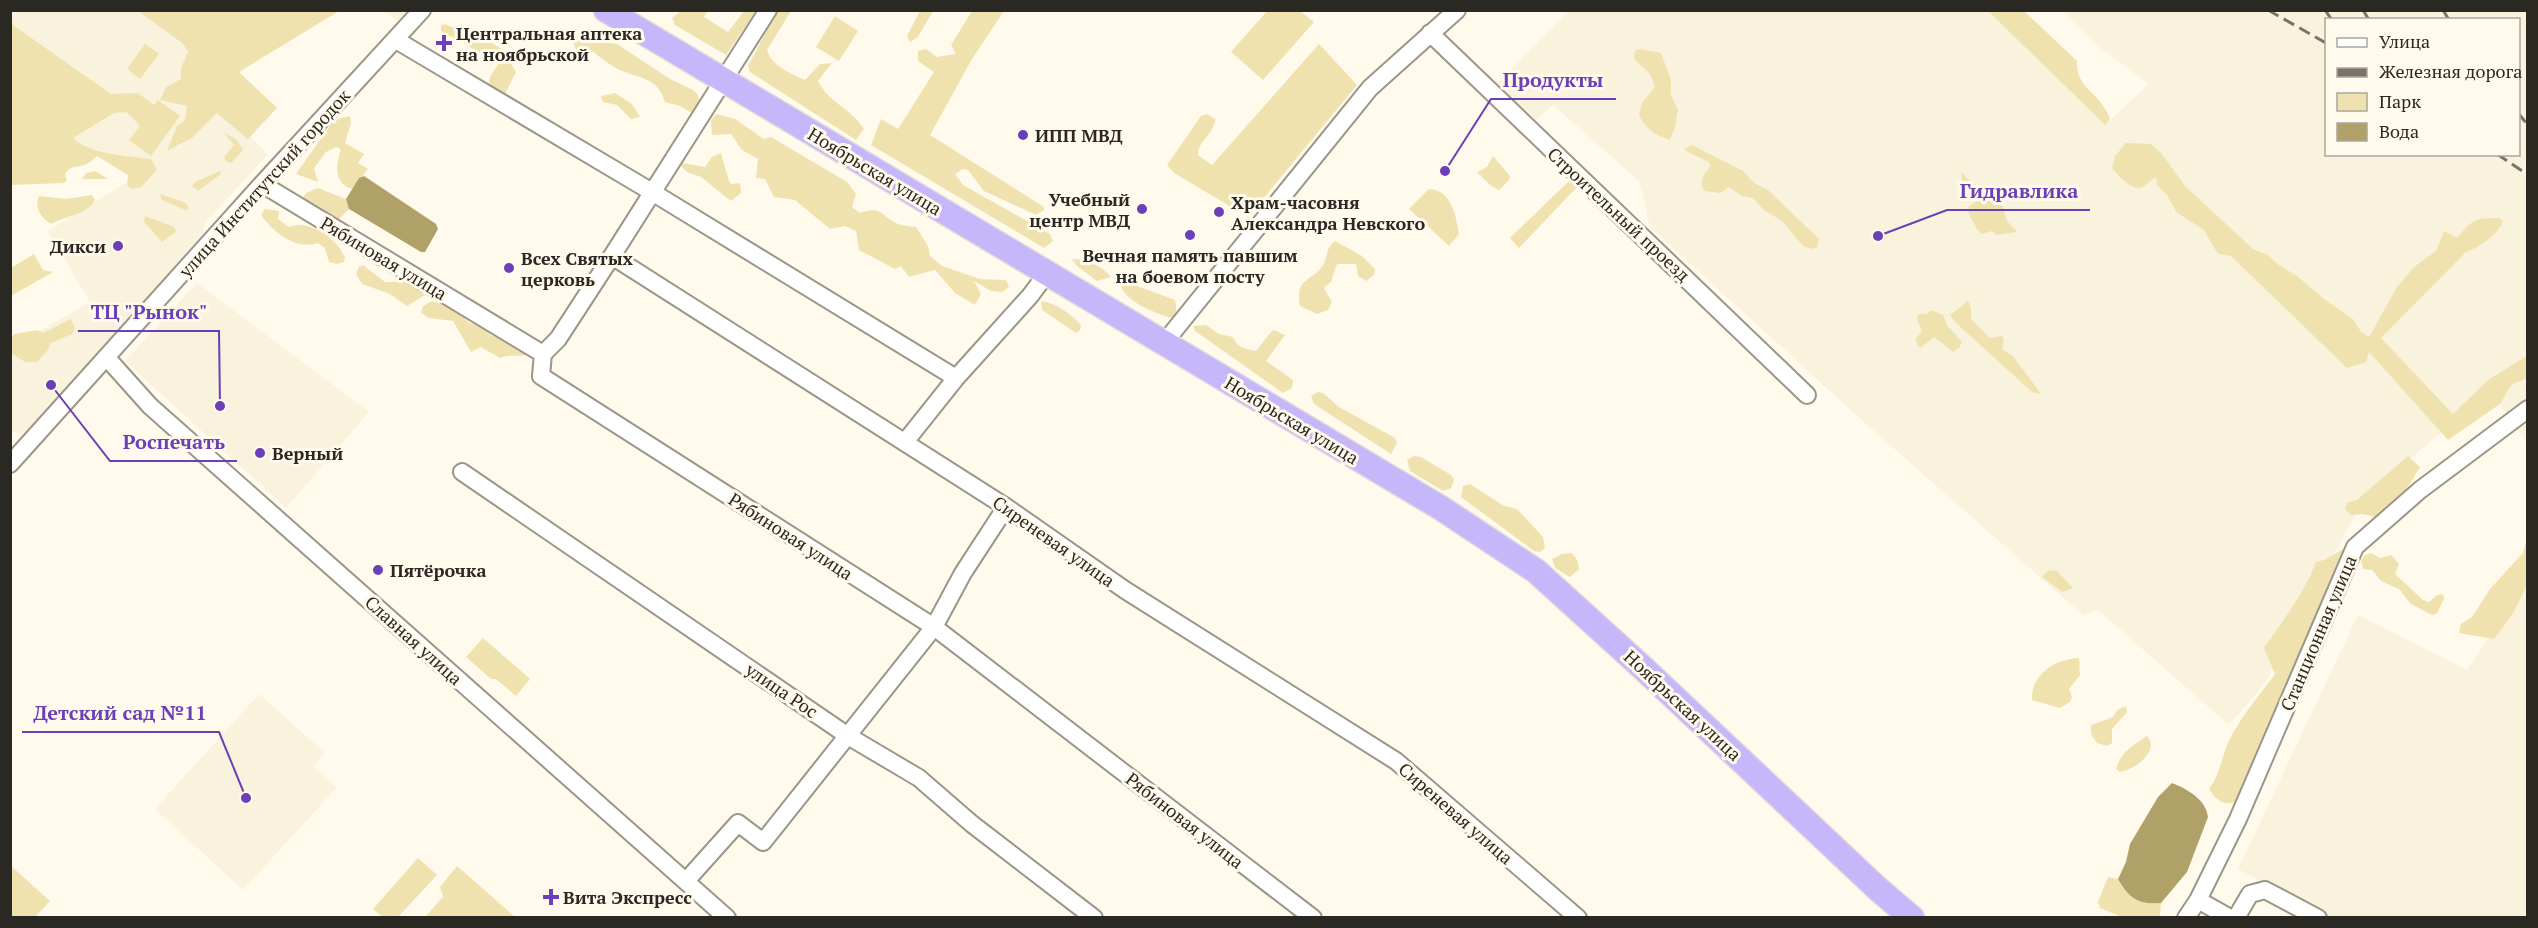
<svg xmlns="http://www.w3.org/2000/svg" width="2538" height="928" viewBox="0 0 2538 928" font-family="'PT Serif',serif">
	<style>
		.built { fill: #f9f2dc; fill-rule: evenodd }
		.green { fill: #f0e2af }
		.water { fill: #b0a169 }
		.lines { fill: none; stroke-linecap: round; stroke-linejoin: round }
		.minor-casing { stroke: #9a9789; stroke-width: 20 }
		.highway-casing { stroke: #dddddc; stroke-width: 27 }
		.minor { stroke: #fff; stroke-width: 16 }
		.highway { stroke: #c6b6fa; stroke-width: 24 }
		.rail { stroke: #78746c; stroke-width: 3; stroke-dasharray: 12 6; stroke-linecap: butt }
		.poi-dot { fill: #6a3fb7; stroke: #fffaec; stroke-width: 2 }
		.labels { text-anchor: middle; dominant-baseline: central; stroke-width: 6; stroke-linejoin: round; paint-order: stroke }
		.poi-label { font-size: 18px; font-weight: bold; fill: #2a2823; stroke: #fffaec; text-anchor: start }
		.street-label { font-size: 18px; fill: #2a2823; stroke: #fffaec }
		.leader { fill: none; stroke: #6a3fb7; stroke-width: 2 }
		.callout-dot { fill: #6a3fb7; stroke: #fffaec; stroke-width: 2 }
		.callout-label { font-size: 20px; text-anchor: middle; font-weight: bold; fill: #6a3fb7; stroke: #fffaec; stroke-width: 6; stroke-linejoin: round; paint-order: stroke }
	</style>
	<rect width="100%" height="100%" fill="#fffaec"/>
	<path class="built" d="M 11,11 L 138,11 L 233,83 L 214,102 L 268,154 L 205,223 L 201,239 L 23,434 L 11,432 L 10,348 L 90,302 L 48,231 L 149,169 L 66,146 L 11,179 Z
		M 382,11 L 415,11 L 402,23 Z
		M 1569,11 L 1988,11 L 2105,125 L 2149,84 L 2099,47 L 2064,13 L 2066,11 L 2527,11 L 2527,443 L 2494,396 L 2433,439 L 2362,502 L 2265,683 L 2229,725 L 2098,610 L 2083,615 L 1865,423 L 1650,227 L 1639,181 L 1553,105 L 1532,123 L 1495,85 ZM 2326,20 L 2518,20 L 2518,154 L 2326,154 Z
		M 197,283 L 369,412 L 286,508 L 125,361 Z
		M 2527,581 L 2527,917 L 2331,917 L 2238,869 L 2358,615 L 2467,670 Z
		M 259,694 L 325,753 L 313,766 L 337,787 L 243,890 L 155,809 Z"/>
	<path class="green" d="M 1268,10 L 1300,11 L 1314,22 L 1263,80 L 1231,52 Z
		M 138,11 L 339,11 L 239,72 L 277,108 L 248,139 L 217,113 L 193,137 L 167,151 L 177,126 L 185,120 L 187,106 L 160,100 L 166,87 L 181,79 L 181,68 L 188,52 L 183,44 Z
		M 681,11 L 708,11 L 704,17 L 728,32 L 744,11 L 756,11 L 726,55 L 675,25 L 672,18 Z
		M 777,11 L 791,11 L 767,50 C 771,66 792,74 805,80 L 820,64 L 832,63 L 818,81 C 828,102 852,109 864,129 L 856,140 L 750,72 L 748,66 Z
		M 920,11 L 933,11 L 918,37 L 910,42 L 907,36 Z
		M 972,11 L 1004,11 L 972,59 L 930,135 L 1044,207 L 1044,210 L 1036,215 L 984,191 L 968,170 L 963,169 L 955,174 L 963,185 L 1050,234 L 1053,241 L 1044,248 L 871,145 L 881,119 L 898,129 L 934,72 L 918,61 L 918,51 L 926,49 L 937,57 L 956,54 L 951,45 Z
		M 1988,11 L 2024,11 L 2077,61 C 2075,89 2101,92 2110,119 L 2105,125 Z
		M 835,16 L 858,31 L 839,61 L 816,47 Z
		M 10,23 L 111,94 L 138,93 L 154,105 L 158,100 L 180,116 L 151,156 L 129,140 L 140,126 L 127,112 L 114,113 L 73,138 C 87,154 129,156 151,159 L 157,170 L 141,187 L 131,189 L 127,185 L 128,175 L 97,156 C 94,159 88,164 84,165 C 75,168 71,165 65,174 L 67,181 L 63,183 L 11,185 Z
		M 444,24 L 487,40 L 502,49 L 516,72 L 505,94 L 492,89 C 485,79 494,72 499,63 L 441,31 L 441,26 Z
		M 587,32 L 596,41 L 617,44 L 670,79 L 693,90 L 698,95 L 701,110 L 695,115 L 680,106 L 665,102 C 657,75 636,79 616,68 C 608,64 600,57 592,51 L 584,55 L 576,50 L 572,40 Z
		M 145,44 L 159,54 L 140,79 L 127,69 Z
		M 1319,44 L 1357,85 L 1248,217 L 1174,173 L 1167,165 L 1201,116 L 1207,114 L 1215,119 C 1215,134 1197,141 1198,155 L 1212,165 Z
		M 1639,49 L 1661,53 L 1671,80 L 1671,95 L 1678,110 L 1675,127 L 1670,140 C 1656,136 1645,128 1639,115 L 1642,103 L 1655,87 L 1650,74 L 1634,59 L 1635,51 Z
		M 615,93 L 632,104 L 640,117 L 631,119 L 617,105 L 603,102 L 601,96 Z
		M 716,114 L 735,119 L 764,139 L 771,137 L 847,182 L 856,194 L 852,207 L 860,213 C 881,206 879,214 896,223 C 901,226 910,226 916,227 L 928,246 L 930,256 L 942,266 L 980,279 L 1006,280 L 1009,287 L 1002,292 L 991,291 L 974,281 L 981,294 L 975,305 L 955,293 L 935,270 L 909,277 L 901,266 L 895,269 L 859,250 L 856,231 L 845,226 L 830,229 L 795,200 L 774,197 L 765,179 L 756,178 L 758,159 L 742,150 L 731,134 L 712,135 L 711,120 Z
		M 350,116 L 351,123 L 345,143 L 364,154 L 358,163 L 368,169 L 352,189 C 333,184 336,164 341,149 L 336,147 L 326,152 L 314,168 L 318,182 L 296,174 L 334,120 Z
		M 224,133 L 237,140 L 243,150 L 231,163 L 226,161 L 224,157 L 234,145 Z
		M 2126,143 L 2151,144 L 2161,153 L 2186,187 L 2253,249 L 2268,255 L 2277,264 L 2297,276 L 2324,299 L 2354,320 L 2361,332 L 2369,337 L 2397,287 L 2414,267 L 2436,251 L 2444,231 L 2457,238 C 2473,219 2475,218 2500,218 L 2503,222 C 2497,235 2479,248 2466,252 L 2381,338 L 2453,414 L 2488,380 L 2527,356 L 2527,378 L 2511,385 L 2500,404 L 2448,440 L 2369,352 L 2366,362 L 2347,368 L 2231,256 L 2218,254 L 2204,230 L 2176,212 L 2167,195 L 2158,186 L 2156,177 C 2151,180 2145,187 2140,188 C 2131,190 2117,174 2112,168 L 2115,156 Z
		M 1692,145 L 1743,171 L 1754,183 L 1769,191 L 1819,239 L 1817,247 L 1813,249 L 1803,246 L 1782,221 L 1764,210 L 1753,198 L 1742,196 L 1729,187 L 1720,193 L 1704,191 C 1699,179 1704,175 1711,165 C 1706,158 1692,156 1684,149 Z
		M 721,153 L 729,181 L 731,184 L 740,183 L 741,193 L 731,201 L 701,177 L 687,172 L 681,166 L 683,163 L 705,167 L 712,157 Z
		M 1493,156 L 1510,176 L 1509,180 L 1499,190 L 1491,186 L 1477,172 L 1487,167 Z
		M 95,171 L 108,179 L 82,179 L 86,173 Z
		M 220,171 L 221,174 L 198,191 L 192,186 L 195,182 Z
		M 1962,173 L 1985,196 L 1993,198 L 2003,207 L 2007,221 L 2017,232 L 1997,235 L 1992,231 L 1982,234 L 1977,229 L 1968,212 L 1969,206 L 1978,200 C 1969,192 1959,186 1962,173 Z
		M 1569,181 L 1578,186 L 1519,248 L 1510,238 Z
		M 318,188 L 346,199 L 349,209 L 336,222 L 302,199 L 306,193 Z
		M 1429,189 C 1452,190 1456,216 1459,234 L 1449,246 L 1409,209 Z
		M 160,194 L 186,203 L 189,209 L 185,210 L 162,200 Z
		M 92,195 L 95,200 C 87,215 65,216 51,224 C 41,218 34,208 39,196 L 67,199 Z
		M 265,209 L 279,211 L 278,219 L 289,227 C 293,226 299,224 303,225 C 321,228 339,242 345,258 L 344,262 L 337,264 L 329,262 L 325,248 L 318,243 C 295,250 274,233 261,215 Z
		M 145,216 L 174,227 L 176,232 L 162,242 L 144,222 Z
		M 1335,241 L 1362,256 L 1375,269 L 1374,275 L 1366,281 L 1358,276 L 1356,264 L 1337,264 L 1331,282 L 1324,288 L 1332,302 L 1328,310 L 1317,314 L 1300,306 C 1294,276 1316,281 1324,263 C 1328,254 1326,248 1335,241 Z
		M 34,254 L 43,270 L 53,272 L 11,296 L 11,268 Z
		M 1072,259 C 1087,259 1102,266 1111,277 L 1097,281 L 1077,266 Z
		M 363,265 L 385,282 L 410,282 L 425,295 L 407,306 L 390,294 L 362,284 L 356,274 L 359,267 Z
		M 1120,282 L 1126,282 L 1175,300 L 1177,314 L 1171,318 C 1154,312 1123,302 1120,282 Z
		M 432,301 L 456,309 L 468,322 L 484,328 L 490,335 L 515,344 L 526,355 C 517,357 509,354 500,358 L 481,347 L 471,352 L 453,321 L 429,318 L 421,313 L 423,306 Z
		M 1041,301 C 1056,303 1071,314 1081,325 L 1080,330 L 1076,333 L 1042,310 Z
		M 1968,301 L 1971,307 L 1971,319 L 1990,338 L 2002,336 L 2004,340 L 2002,349 L 2013,356 L 2041,394 L 2032,392 L 1955,322 L 1950,315 Z
		M 1931,310 L 1943,315 L 1947,325 L 1962,342 L 1959,348 L 1953,352 L 1934,337 L 1920,348 L 1915,340 L 1922,331 L 1917,320 L 1918,314 L 1927,314 Z
		M 71,319 L 75,328 L 72,334 L 51,343 L 47,351 L 37,362 L 25,362 L 11,353 L 11,339 L 14,334 L 38,330 L 43,333 Z
		M 1206,325 L 1219,334 L 1233,337 C 1237,348 1246,349 1256,351 L 1271,332 L 1274,330 L 1285,335 L 1266,361 L 1293,380 L 1292,388 L 1283,393 L 1195,331 L 1193,326 Z
		M 1318,392 L 1323,393 L 1339,407 L 1395,438 L 1397,443 L 1391,454 L 1314,404 L 1311,396 Z
		M 1414,456 L 1421,457 L 1451,475 L 1454,480 L 1451,488 L 1443,491 L 1410,471 L 1407,460 Z
		M 2408,456 L 2420,467 L 2404,494 L 2379,518 L 2363,514 L 2351,515 L 2345,509 L 2347,503 L 2357,500 Z
		M 1470,484 L 1502,505 L 1517,509 L 1543,537 L 1545,548 L 1540,552 L 1534,551 L 1461,497 L 1463,486 Z
		M 2527,538 L 2527,585 L 2512,615 L 2494,639 L 2459,633 L 2461,624 L 2472,617 L 2490,589 L 2523,553 Z
		M 2345,548 L 2346,554 L 2236,802 C 2223,806 2216,800 2209,789 C 2222,772 2222,751 2233,733 C 2245,712 2261,693 2275,674 L 2264,648 C 2283,620 2304,594 2316,562 L 2324,560 Z
		M 1572,553 L 1577,560 L 1579,569 L 1570,577 L 1555,568 L 1552,559 L 1562,554 Z
		M 2371,553 L 2380,558 L 2391,555 L 2399,564 L 2395,574 L 2423,600 L 2429,602 L 2437,595 L 2443,594 L 2444,599 L 2437,613 L 2432,615 L 2411,604 L 2399,589 L 2381,581 L 2372,570 L 2363,569 L 2361,560 L 2365,555 Z
		M 2049,570 L 2057,571 L 2073,588 L 2062,592 L 2042,577 Z
		M 483,638 L 530,679 L 516,696 L 496,679 L 491,679 L 466,657 Z
		M 2079,658 L 2080,675 L 2069,689 L 2072,697 L 2070,702 L 2060,708 L 2032,700 C 2031,674 2055,659 2079,658 Z
		M 2126,706 L 2127,712 L 2112,729 L 2112,743 L 2107,746 L 2097,743 L 2091,734 L 2091,725 L 2113,717 L 2117,710 Z
		M 2147,736 C 2161,751 2134,770 2120,772 L 2116,769 C 2121,752 2133,745 2147,736 Z
		M 418,858 L 437,875 L 398,917 L 383,917 L 373,909 Z
		M 10,865 L 50,901 L 35,917 L 11,916 Z
		M 457,866 L 515,917 L 425,917 L 443,897 L 440,887 Z
		M 2108,877 L 2118,879 C 2129,898 2138,905 2161,903 L 2160,917 L 2122,917 L 2100,908 L 2098,902 Z"/>
	<path class="water" d="M 364,176 L 436,224 L 438,229 L 425,252 L 421,252 L 349,209 L 346,199 L 359,178 Z
		M 2172,783 C 2187,789 2206,799 2208,817 L 2187,872 L 2161,903 C 2138,905 2129,898 2118,879 L 2126,862 L 2130,844 L 2158,797 Z"/>
	<g class="lines">
		<defs>
			<path id="minor" d="M 1430,33 L 1807,395
				M 396,40 L 652,192 L 956,378
				M 262,184 L 543,354
				M 612,256 L 1006,507 L 1125,590 L 1396,761 L 1578,918
				M 1164,343 L 1370,88 L 1457,10
				M 543,354 L 541,376 L 934,627 L 1313,918
				M 543,354 L 558,339 L 612,256 L 768,10
				M 107,358 L 150,406 L 727,918
				M 905,442 L 956,378 L 1030,296 L 1048,272
				M 10,464 L 262,184 L 422,10
				M 462,472 L 848,736 L 919,778 L 972,824 L 1094,918
				M 686,881 L 738,823 L 763,842 L 934,627 L 963,573 L 1006,507
				M 2198,900 L 2230,918
				M 2186,918 L 2198,900 L 2238,819 L 2355,547 L 2420,490 L 2528,409
				M 2236,918 L 2250,894 L 2265,890 L 2318,918"/>
			<path id="highway" d="M 606,10 L 1441,508 L 1536,571 L 1644,669 L 1878,889 L 1912,918"/>
		</defs>
		<use href="#minor" class="minor-casing"/>
		<use href="#highway" class="highway-casing"/>
		<use href="#minor" class="minor"/>
		<use href="#highway" class="highway"/>
		<path class="rail" d="M 2268,10 L 2326,43
			M 2325,10 L 2332,20
			M 2363,10 L 2369,20
			M 2443,10 L 2449,20
			M 2518,113 L 2528,125
			M 2497,154 L 2528,175"/>
	</g>
	<g class="poi-dot">
		<path d="M441 34h6v6h6v6h-6v6h-6v-6h-6v-6h6z"/>
		<circle cx="1023" cy="135" r="6"/>
		<circle cx="1142" cy="209" r="6"/>
		<circle cx="1219" cy="212" r="6"/>
		<circle cx="1190" cy="235" r="6"/>
		<circle cx="118" cy="246" r="6"/>
		<circle cx="509" cy="268" r="6"/>
		<circle cx="260" cy="453" r="6"/>
		<circle cx="378" cy="570" r="6"/>
		<path d="M548 888h6v6h6v6h-6v6h-6v-6h-6v-6h6z"/>
	</g>
	<g class="labels">
		<g class="poi-label">
			<text x="456" y="33">Центральная аптека<tspan x="456" dy="21">на ноябрьской</tspan></text>
			<text x="1035" y="135">ИПП МВД</text>
			<text x="1130" y="199" text-anchor="end">Учебный<tspan x="1130" dy="21">центр МВД</tspan></text>
			<text x="1231" y="202">Храм-часовня<tspan x="1231" dy="21">Александра Невского</tspan></text>
			<text x="106" y="246" text-anchor="end">Дикси</text>
			<text x="1190" y="255" text-anchor="middle">Вечная память павшим<tspan x="1190" dy="21">на боевом посту</tspan></text>
			<text x="521" y="258">Всех Святых<tspan x="521" dy="21">церковь</tspan></text>
			<text x="272" y="453">Верный</text>
			<text x="390" y="570">Пятёрочка</text>
			<text x="563" y="897">Вита Экспресс</text>
		</g>
		<g class="street-label">
			<text transform="translate(875 171) rotate(31)">Ноябрьская улица</text>
			<text transform="translate(264 183) rotate(-48)">улица Институтский городок</text>
			<text transform="translate(1619 214) rotate(43)">Строительный проезд</text>
			<text transform="translate(384 258) rotate(31)">Рябиновая улица</text>
			<text transform="translate(1292 420) rotate(31)">Ноябрьская улица</text>
			<text transform="translate(791 536) rotate(33)">Рябиновая улица</text>
			<text transform="translate(1054 541) rotate(35)">Сиреневая улица</text>
			<text transform="translate(2318 633) rotate(-67)">Станционная улица</text>
			<text transform="translate(414 640) rotate(42)">Славная улица</text>
			<text transform="translate(782 690) rotate(34)">улица Рос</text>
			<text transform="translate(1683 705) rotate(43)">Ноябрьская улица</text>
			<text transform="translate(1456 813) rotate(41)">Сиреневая улица</text>
			<text transform="translate(1185 820) rotate(38)">Рябиновая улица</text>
		</g>
	</g>
	<path class="leader" d="M1445 171L1491 99H1616M1878 236L1947 210H2090M220 406L219 331H78M51 385L110 461H237M246 798L219 732H22"/>
	<g class="callout-dot">
		<circle cx="1445" cy="171" r="6"/>
		<circle cx="1878" cy="236" r="6"/>
		<circle cx="220" cy="406" r="6"/>
		<circle cx="51" cy="385" r="6"/>
		<circle cx="246" cy="798" r="6"/>
	</g>
	<g class="callout-label">
		<text x="1553" y="87">Продукты</text>
		<text x="2019" y="198">Гидравлика</text>
		<text x="149" y="319">ТЦ "Рынок"</text>
		<text x="174" y="449">Роспечать</text>
		<text x="120" y="720">Детский сад №11</text>
	</g>
	<rect width="2538" height="928" fill="none" stroke="#2a2823" stroke-width="24"/>
	<rect x="2325" y="18" width="195" height="138" fill="#fffaec" stroke="#aaa69c" stroke-width="1.5"/>
	<rect x="2337" y="38" width="30" height="9" fill="#ffffff" stroke="#aaa69c" stroke-width="1.5"/>
	<text x="2379" y="48" font-size="18" fill="#2a2823">Улица</text>
	<rect x="2337" y="68" width="30" height="9" fill="#78746c" stroke="#aaa69c" stroke-width="1.5"/>
	<text x="2379" y="78" font-size="18" fill="#2a2823">Железная дорога</text>
	<rect x="2337" y="93" width="30" height="18" fill="#f0e2af" stroke="#aaa69c" stroke-width="1.5"/>
	<text x="2379" y="108" font-size="18" fill="#2a2823">Парк</text>
	<rect x="2337" y="123" width="30" height="18" fill="#b0a169" stroke="#aaa69c" stroke-width="1.5"/>
	<text x="2379" y="138" font-size="18" fill="#2a2823">Вода</text>
</svg>
